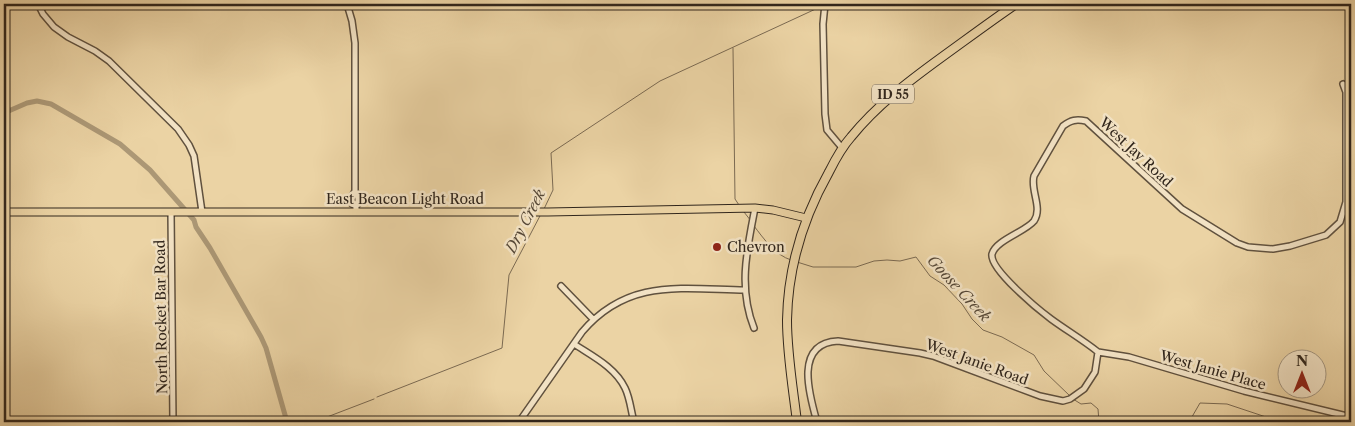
<svg xmlns="http://www.w3.org/2000/svg" width="1355" height="426" viewBox="0 0 1355 426" font-family="'Libre Caslon Text',serif">
	<style>
		.lines { fill: none; stroke-linecap: round; stroke-linejoin: round }
		.stream { stroke: #7b6a52; stroke-width: 1 }
		.canal { stroke: #ac9876; stroke-width: 5 }
		.minor-casing { stroke: #60513e; stroke-width: 8 }
		.major-casing { stroke: #31261c; stroke-width: 9 }
		.highway-casing { stroke: #31261c; stroke-width: 10 }
		.minor { stroke: #f2e2c4; stroke-width: 5 }
		.major { stroke: #ebd3a4; stroke-width: 7 }
		.highway { stroke: #ebd3a4; stroke-width: 8 }
		.poi-dot { fill: #8f2418; stroke: #f2e2c4; stroke-width: 2 }
		.labels { text-anchor: middle; dominant-baseline: central; stroke-width: 5; stroke-linejoin: round; paint-order: stroke }
		.shield { fill: #f2e2c4; stroke: #6b5e4e; stroke-width: 1 }
		.shield-label { font-size: 12px; font-weight: bold; fill: #31261c }
		.street-label { font-size: 14px; fill: #31261c; stroke: #f2e2c4 }
		.poi-label { font-size: 14px; fill: #31261c; stroke: #f2e2c4; text-anchor: start }
		.water-label { font-size: 15px; font-style: italic; fill: #564837; stroke: #f2e2c4 }
	</style>
	<rect width="100%" height="100%" fill="#ebd3a4"/>
	<filter id="stains"><feTurbulence type="fractalNoise" baseFrequency=".004" numOctaves="4"/><feColorMatrix values="0 0 0 0 .2 0 0 0 0 .09 0 0 0 0 .02 0 0 0 .5 -.17"/></filter>
	<radialGradient id="worn" r=".72"><stop offset=".6" stop-color="#630" stop-opacity="0"/><stop offset="1" stop-color="#630" stop-opacity=".3"/></radialGradient>
	<g class="lines">
		<path class="stream" d="M 828,6 L 832,4
			M 733,48 L 735,199 L 739,205
			M 544,209 L 553,190 L 551,153 L 660,81 L 820,7
			M 744,212 L 751,221
			M 754,226 C 764,239 775,255 791,260
			M 797,262 L 813,267 L 856,267 L 874,261 L 887,260 L 900,261 L 916,257 L 930,276 L 944,285 L 962,304 L 972,319 L 983,330 L 1002,337 L 1034,355 L 1044,371 L 1070,396
			M 377,397 L 502,348 L 509,275 L 541,214
			M 1073,399 L 1081,404 L 1091,403 L 1098,409 L 1099,422
			M 314,422 L 374,399
			M 1189,422 L 1200,403 L 1227,404 L 1281,422"/>
		<path class="canal" d="M 4,113 L 27,103 L 37,101 L 51,104 L 120,144 L 150,170 L 194,220 L 196,227 L 210,248 L 261,337 L 266,348 L 287,422"/>
		<defs>
			<path id="minor" d="M 38,4 L 43,14 L 54,27 L 68,37 L 95,51 L 109,61 L 178,129 L 189,145 L 194,156 L 202,212
				M 347,4 L 352,21 L 355,43 L 355,191
				M 825,4 L 823,24 L 825,114 L 827,130 L 843,149
				M 356,206 L 352,204 L 352,196 L 355,191 L 358,196 L 358,204 L 356,206 L 356,212
				M 171,212 L 173,422
				M 561,286 L 593,319
				M 754,328 C 738,288 747,249 755,208
				M 574,344 C 592,356 615,367 625,388 C 630,398 631,411 634,422
				M 1098,352 C 1083,340 1066,330 1051,319 C 1039,310 989,269 992,254 C 996,240 1025,232 1034,221 C 1043,208 1030,190 1034,176 L 1063,126 C 1071,120 1076,119 1086,121 L 1182,209 L 1237,243 L 1248,247 L 1273,249 L 1290,246 L 1326,235 L 1340,222 L 1346,202 L 1346,92 L 1343,84
				M 1098,352 L 1129,357 L 1244,391 L 1351,417
				M 465,422 L 467,422
				M 519,422 L 582,332 C 628,278 681,289 745,290
				M 817,422 C 809,394 794,343 838,341 L 920,353 L 933,356 L 1040,396 L 1063,401 L 1070,399 L 1084,389 L 1095,372 L 1098,352"/>
			<path id="major" d="M 4,212 L 548,212 L 755,208 L 773,210 L 806,218"/>
			<path id="highway" d="M 797,422 C 793,388 787,354 787,320 C 788,267 803,218 829,172 C 835,160 842,147 851,137 C 877,105 909,81 942,57 C 967,39 991,21 1016,4"/>
		</defs>
		<use href="#minor" class="minor-casing"/>
		<use href="#major" class="major-casing"/>
		<use href="#highway" class="highway-casing"/>
		<use href="#minor" class="minor"/>
		<use href="#major" class="major"/>
		<use href="#highway" class="highway"/>
	</g>
	<circle class="poi-dot" cx="717" cy="247" r="5"/>
	<g class="labels">
		<rect class="shield" x="872" y="84.5" width="42" height="19" rx="4"/>
		<g class="shield-label">
			<text x="893" y="94">ID 55</text>
		</g>
		<g class="street-label">
			<text transform="translate(1136 152) rotate(43)">West Jay Road</text>
			<text x="405" y="199">East Beacon Light Road</text>
			<text transform="translate(161 317) rotate(-91)">North Rocket Bar Road</text>
			<text transform="translate(977 362) rotate(20)">West Janie Road</text>
			<text transform="translate(1213 370) rotate(16)">West Janie Place</text>
		</g>
		<g class="poi-label">
			<text x="727" y="247">Chevron</text>
		</g>
		<g class="water-label">
			<text transform="translate(525 221) rotate(-63)">Dry Creek</text>
			<text transform="translate(959 288) rotate(47)">Goose Creek</text>
		</g>
	</g>
	<rect width="1355" height="426" fill="none" stroke="#ebd3a4" stroke-width="20"/>
	<rect x="5" y="5" width="1345" height="416" fill="none" stroke="#31261c" stroke-width="2.5"/>
	<rect x="10" y="10" width="1335" height="406" fill="none" stroke="#31261c"/>
	<g transform="translate(1302 374)"><circle r="24" fill="#f2e2c4" stroke="#a59781"/>
	<path d="M0-4L9 19L0 12L-9 19Z" fill="#8f2418"/>
	<text y="-8" font-size="14" font-weight="bold" text-anchor="middle" fill="#31261c">N</text>
	</g>
	<rect width="100%" height="100%" filter="url(#stains)"/>
	<rect width="100%" height="100%" fill="url(#worn)"/>
</svg>
